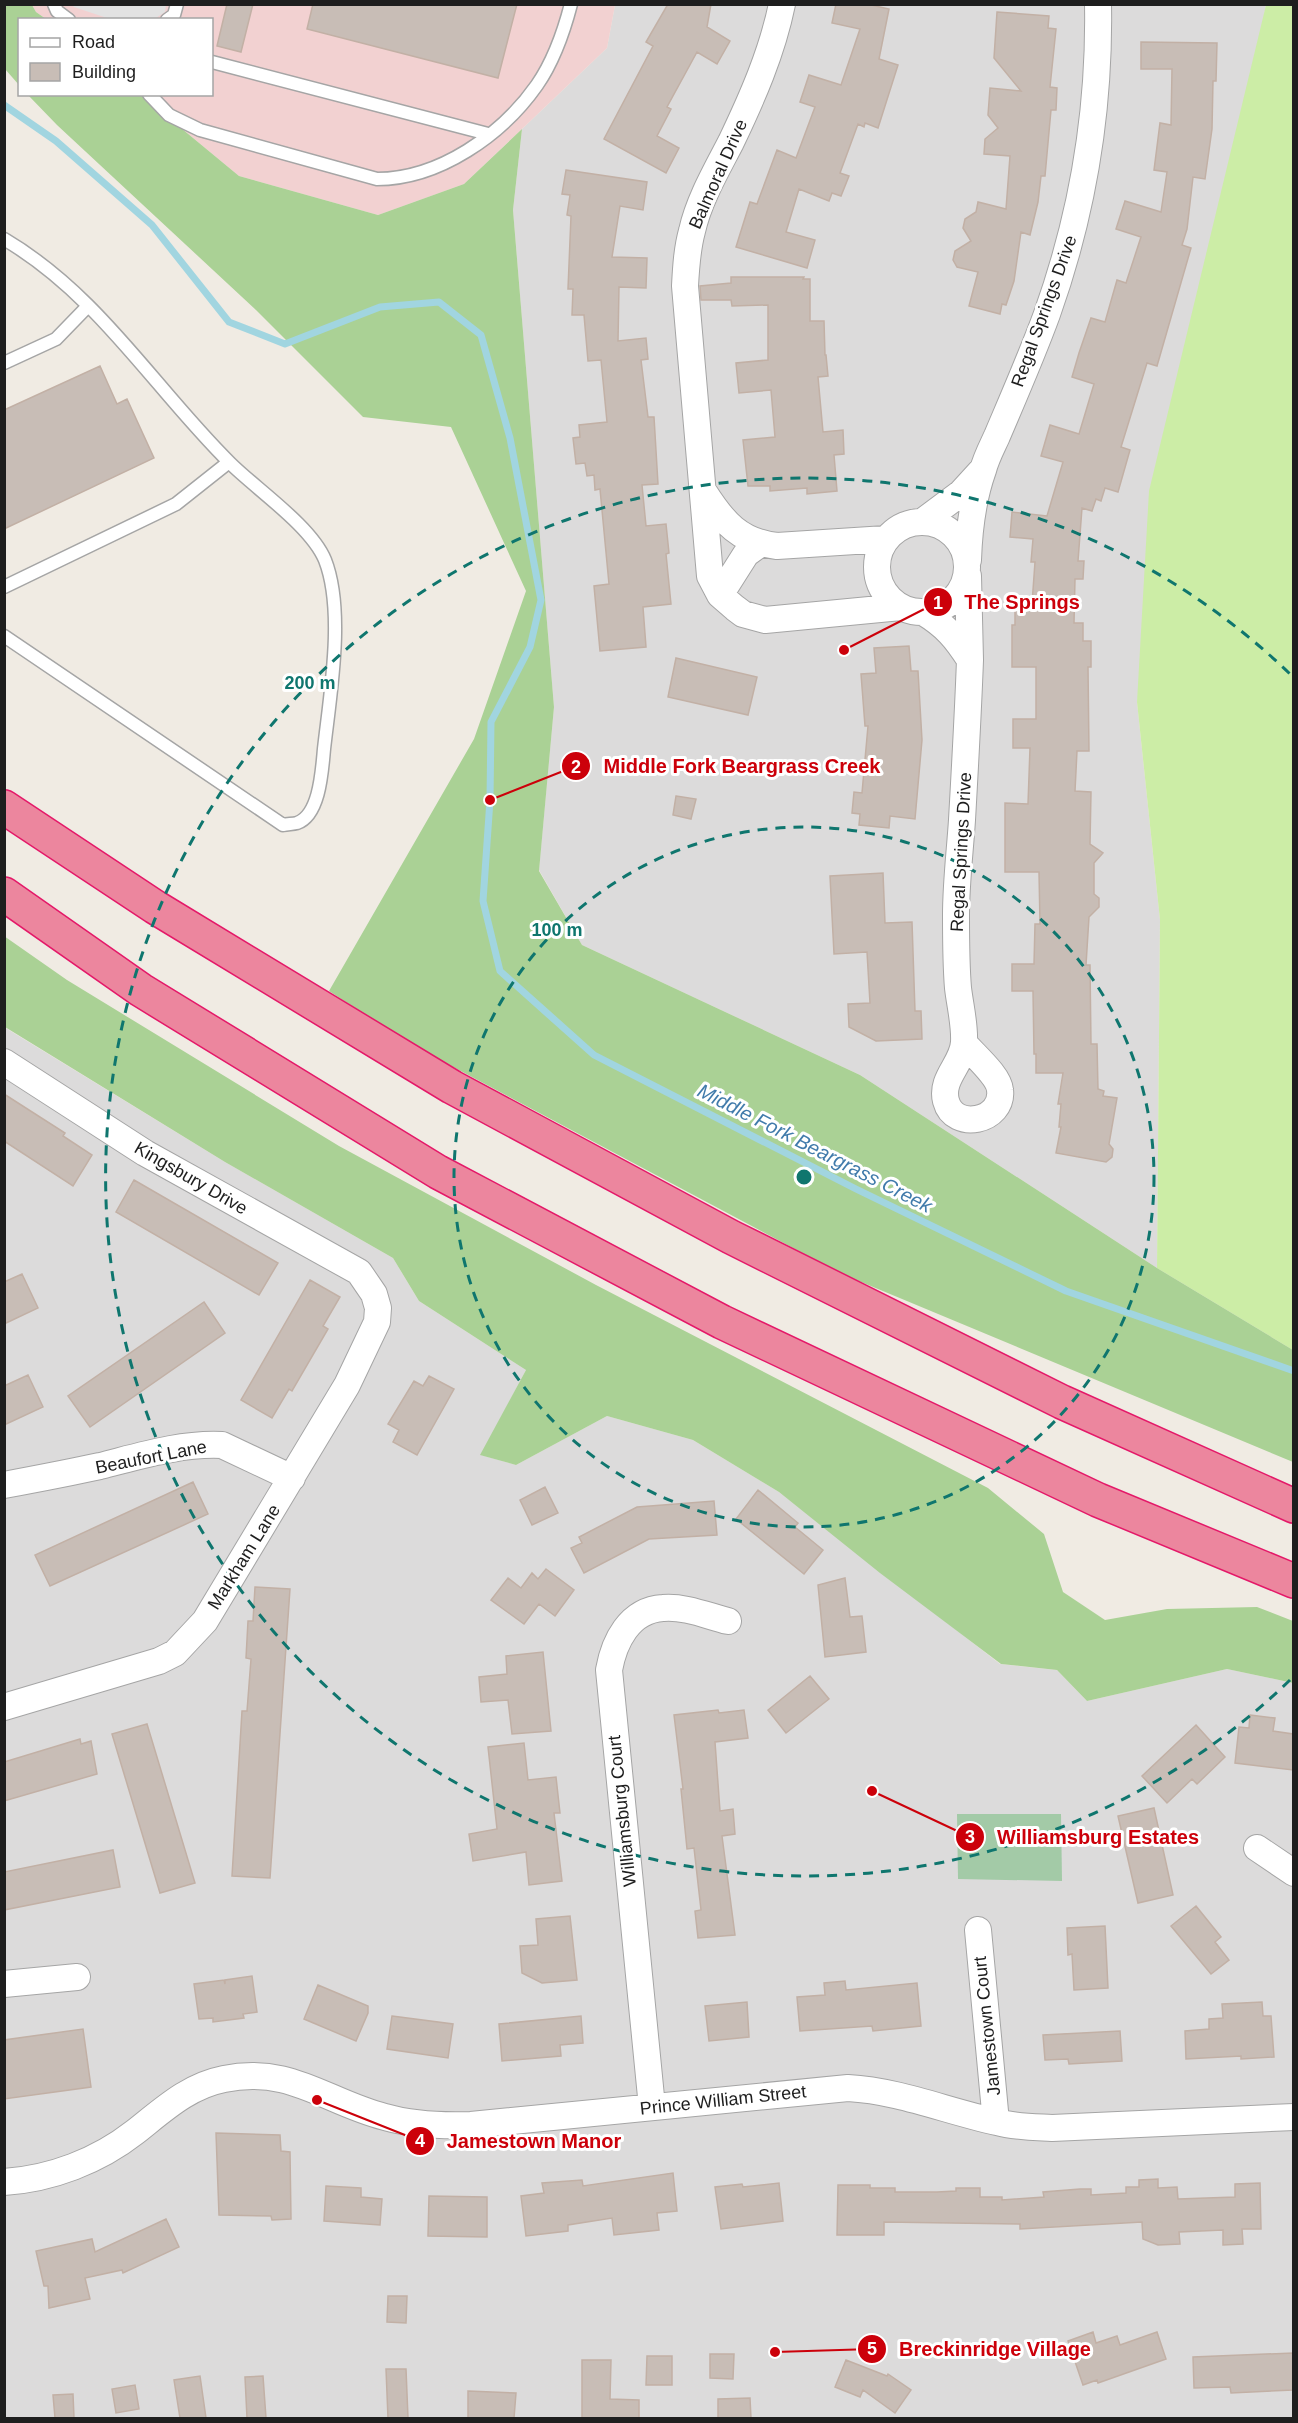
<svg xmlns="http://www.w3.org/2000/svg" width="1298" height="2423" viewBox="0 0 1298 2423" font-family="Helvetica,sans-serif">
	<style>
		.residential { fill: #dcdbdb }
		.commercial { fill: #f2d1d1 }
		.grass { fill: #cceda6 }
		.forest { fill: #aad195 }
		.cemetery { fill: #a3caa7 }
		.parking { fill: #e2e2e2 }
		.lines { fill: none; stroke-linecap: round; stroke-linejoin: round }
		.stream { stroke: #a1d5e0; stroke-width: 7 }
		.building { fill: #c8bdb6; stroke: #c2b0a5; stroke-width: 1.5 }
		.service-casing { stroke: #a5a5a5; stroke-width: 15 }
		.minor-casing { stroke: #a5a5a5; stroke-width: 28 }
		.motorway-casing { stroke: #e41969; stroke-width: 36 }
		.service { stroke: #fff; stroke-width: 12 }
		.minor { stroke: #fff; stroke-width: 26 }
		.motorway { stroke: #ec869e; stroke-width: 33 }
		.ring { fill: none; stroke: #0f766e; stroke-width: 3; stroke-dasharray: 10 8 }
		.labels { text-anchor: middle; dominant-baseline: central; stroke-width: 6; stroke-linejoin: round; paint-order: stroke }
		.street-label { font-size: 18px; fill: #1e1e1e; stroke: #fff }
		.water-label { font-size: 20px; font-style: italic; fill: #417bab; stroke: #fff }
		.centre { fill: #0f766e; stroke: #fff; stroke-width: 3 }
		.ring-label { font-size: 18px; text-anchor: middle; font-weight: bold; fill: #0f766e; stroke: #fff; stroke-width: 6; stroke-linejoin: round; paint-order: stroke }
		.leader { fill: none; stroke: #cc000a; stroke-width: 2 }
		.callout-dot { fill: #cc000a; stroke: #fff; stroke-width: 2 }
		.mark-label { font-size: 18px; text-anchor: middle; font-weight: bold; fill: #fff }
		.callout-label { font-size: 20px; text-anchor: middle; font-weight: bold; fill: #cc000a; stroke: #fff; stroke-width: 6; stroke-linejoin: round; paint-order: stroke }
	</style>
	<rect width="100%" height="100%" fill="#f0ebe3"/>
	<path class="residential" d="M 615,5 L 1266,5 L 1137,702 L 1160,920 L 1157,1268 L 860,1075 L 582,945 L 539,870 L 554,707 L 513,210 L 522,129 L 607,48 Z
		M 4,1027 L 225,1162 L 393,1258 L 419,1301 L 526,1370 L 481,1455 L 516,1465 L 607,1416 L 693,1440 L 779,1492 L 1000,1664 L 1057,1670 L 1087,1701 L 1227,1669 L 1293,1683 L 1293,2418 L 5,2418 Z"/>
	<path class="commercial" d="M 32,5 L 615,5 L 607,48 L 464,184 L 378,215 L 239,176 L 141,95 L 212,94 L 212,20 L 46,19 L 36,12 Z"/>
	<path class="grass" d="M 1266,5 L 1293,5 L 1293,1350 L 1157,1268 L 1160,920 L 1137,702 L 1149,491 Z"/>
	<path class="forest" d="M 5,4 L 32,5 L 36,12 L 46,19 L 20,20 L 19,85 L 5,69 Z
		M 28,95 L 141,95 L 239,176 L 378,215 L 464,184 L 522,129 L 513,210 L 554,707 L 539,871 L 582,945 L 860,1075 L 1157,1268 L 1293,1350 L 1293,1462 L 842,1274 L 412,1045 L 329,991 L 474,739 L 526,591 L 451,427 L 363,417 L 256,310 L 57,125 Z
		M 4,936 L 67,980 L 339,1146 L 596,1285 L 988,1488 L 1044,1534 L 1063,1592 L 1105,1620 L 1167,1609 L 1257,1607 L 1293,1621 L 1293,1683 L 1227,1669 L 1087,1701 L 1057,1670 L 1001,1664 L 880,1573 L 779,1492 L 693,1440 L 607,1416 L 516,1465 L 480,1455 L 526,1370 L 419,1301 L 393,1258 L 225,1162 L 5,1027 Z"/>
	<path class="cemetery" d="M 957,1814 L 1061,1814 L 1062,1881 L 958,1879 Z"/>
	<path class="parking" d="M 72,5 L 166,5 L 165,12 L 153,20 L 110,19 L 74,7 Z"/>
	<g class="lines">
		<path class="stream" d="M 4,105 L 56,141 L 152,225 L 229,322 L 285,344 L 380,307 L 439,302 L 481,335 L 510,438 L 541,600 L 530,647 L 491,722 L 490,800 L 483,901 L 500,971 L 594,1055 L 856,1189 L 1066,1291 L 1294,1371"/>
	</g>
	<path class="building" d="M 227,4 L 253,4 L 241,52 L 217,46 Z
		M 313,4 L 517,4 L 498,78 L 307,29 Z
		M 668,4 L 711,4 L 707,27 L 730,41 L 717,64 L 697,52 L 667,107 L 671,109 L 657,136 L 679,148 L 666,173 L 604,139 L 653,46 L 646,42 Z
		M 836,4 L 867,4 L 889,9 L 879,59 L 898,65 L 878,128 L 865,123 L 864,127 L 858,124 L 840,173 L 849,176 L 841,196 L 832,193 L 829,201 L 799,189 L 786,232 L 815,240 L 807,268 L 736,247 L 750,202 L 757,204 L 777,150 L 796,158 L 815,107 L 800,102 L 809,75 L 841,85 L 860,29 L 832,23 Z
		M 997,12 L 1049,16 L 1048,28 L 1056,29 L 1050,87 L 1057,88 L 1056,110 L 1051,110 L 1045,176 L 1041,176 L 1038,202 L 1030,235 L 1021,232 L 1014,281 L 1006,305 L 1002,304 L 1000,314 L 969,306 L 978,272 L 957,267 L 953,260 L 955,251 L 971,241 L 963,228 L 965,219 L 976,212 L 978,202 L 1006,209 L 1010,156 L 984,154 L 985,139 L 998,128 L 988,115 L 990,88 L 1021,91 L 994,58 Z
		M 1141,42 L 1217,43 L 1216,81 L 1213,81 L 1212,129 L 1205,179 L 1193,177 L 1187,229 L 1182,245 L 1191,248 L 1157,366 L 1147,363 L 1121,447 L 1130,450 L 1118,492 L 1105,488 L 1101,501 L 1096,499 L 1092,511 L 1082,508 L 1078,561 L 1084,561 L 1083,579 L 1075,579 L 1074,623 L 1083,623 L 1083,641 L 1091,641 L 1091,667 L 1088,667 L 1089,751 L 1077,751 L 1075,791 L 1091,792 L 1090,844 L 1103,853 L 1094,863 L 1094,894 L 1099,898 L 1099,907 L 1089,917 L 1086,965 L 1090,965 L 1091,1044 L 1097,1044 L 1098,1089 L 1104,1091 L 1103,1096 L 1117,1098 L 1109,1144 L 1113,1149 L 1112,1157 L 1106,1162 L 1056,1153 L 1061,1127 L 1059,1127 L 1061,1104 L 1058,1104 L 1063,1073 L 1036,1073 L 1036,1054 L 1034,1054 L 1033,991 L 1012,991 L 1012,964 L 1034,964 L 1035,924 L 1040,924 L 1039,872 L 1005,872 L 1005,803 L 1028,804 L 1030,748 L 1013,748 L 1013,719 L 1036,719 L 1036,667 L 1012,667 L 1012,625 L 1015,625 L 1015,604 L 1032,604 L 1035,562 L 1031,562 L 1033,539 L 1010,537 L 1012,512 L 1047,516 L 1063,462 L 1041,456 L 1050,425 L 1079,434 L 1094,384 L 1072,377 L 1079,353 L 1091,318 L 1105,322 L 1117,280 L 1126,283 L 1141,237 L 1116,229 L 1125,201 L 1161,212 L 1167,172 L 1154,170 L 1160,123 L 1171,125 L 1172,69 L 1141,69 Z
		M 566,170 L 647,182 L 643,210 L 620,206 L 612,257 L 647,258 L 646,288 L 619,287 L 618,341 L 646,338 L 648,359 L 641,360 L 648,417 L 654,417 L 658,484 L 642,485 L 646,526 L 666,524 L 669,553 L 666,554 L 671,604 L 643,607 L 646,647 L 600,651 L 594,586 L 609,584 L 600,489 L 595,490 L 594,475 L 587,476 L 585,463 L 576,464 L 573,438 L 580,437 L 579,425 L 607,422 L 601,360 L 588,361 L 584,315 L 572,315 L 573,289 L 568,289 L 571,216 L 567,215 L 570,195 L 562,194 Z
		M 731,277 L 804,277 L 803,279 L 810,279 L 810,321 L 824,321 L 825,355 L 826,355 L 828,376 L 818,377 L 823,432 L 843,430 L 844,454 L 834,455 L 837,491 L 807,494 L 807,488 L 770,491 L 770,486 L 748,486 L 743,440 L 775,437 L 771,390 L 739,393 L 736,363 L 768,360 L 768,305 L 732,306 L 731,300 L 701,300 L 700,286 L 731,283 Z
		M 100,366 L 117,404 L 127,399 L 154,458 L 4,529 L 4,410 Z
		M 909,646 L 911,671 L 918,671 L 922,740 L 915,819 L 890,816 L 889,828 L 859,825 L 860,814 L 852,813 L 854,792 L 862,793 L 868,726 L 865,726 L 861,674 L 876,673 L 874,648 Z
		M 676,658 L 757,677 L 748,715 L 668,697 Z
		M 676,796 L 696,799 L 691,819 L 673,815 Z
		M 883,873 L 885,923 L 912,922 L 915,1011 L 921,1011 L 922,1039 L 876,1041 L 849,1027 L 848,1004 L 870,1003 L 867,952 L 834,954 L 830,876 Z
		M 4,1094 L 65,1133 L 63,1136 L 92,1155 L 73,1186 L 4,1141 Z
		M 134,1180 L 278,1263 L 259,1295 L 116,1212 Z
		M 22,1274 L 38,1308 L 4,1324 L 4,1282 Z
		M 310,1280 L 340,1297 L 323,1326 L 328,1329 L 292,1391 L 289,1389 L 272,1418 L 241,1400 Z
		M 204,1302 L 225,1333 L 90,1427 L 68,1396 Z
		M 28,1375 L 43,1407 L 4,1425 L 4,1386 Z
		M 429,1376 L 454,1389 L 417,1455 L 393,1442 L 399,1430 L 388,1424 L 414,1381 L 423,1386 Z
		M 193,1482 L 208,1514 L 50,1586 L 35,1555 Z
		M 545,1487 L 558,1513 L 532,1525 L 520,1500 Z
		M 758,1490 L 798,1523 L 795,1527 L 823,1550 L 804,1574 L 736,1519 Z
		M 714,1501 L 717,1535 L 649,1539 L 584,1573 L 571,1548 L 582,1543 L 579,1537 L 637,1507 Z
		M 546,1569 L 574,1590 L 555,1616 L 539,1604 L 524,1624 L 491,1600 L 508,1578 L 521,1588 L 532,1573 L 538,1579 Z
		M 845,1578 L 850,1617 L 862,1616 L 866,1652 L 825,1657 L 818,1585 Z
		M 255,1587 L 290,1589 L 270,1878 L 232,1876 L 242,1711 L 247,1711 L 251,1659 L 246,1658 L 248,1621 L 253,1621 Z
		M 543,1652 L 551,1731 L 512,1734 L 508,1700 L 481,1702 L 479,1677 L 507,1674 L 506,1656 Z
		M 810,1676 L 829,1699 L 786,1733 L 768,1710 Z
		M 718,1710 L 719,1713 L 744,1710 L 748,1738 L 715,1742 L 720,1811 L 733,1809 L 735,1834 L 722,1836 L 735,1935 L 698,1938 L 695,1911 L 701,1910 L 694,1848 L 687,1849 L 681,1789 L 683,1789 L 674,1715 Z
		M 1250,1715 L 1275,1718 L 1273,1731 L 1293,1734 L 1293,1770 L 1235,1763 L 1239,1727 L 1249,1728 Z
		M 147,1724 L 195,1883 L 160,1893 L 112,1734 Z
		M 1196,1725 L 1225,1757 L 1197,1784 L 1192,1779 L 1167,1803 L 1142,1776 Z
		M 80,1739 L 81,1744 L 91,1741 L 97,1774 L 4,1801 L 4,1762 Z
		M 524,1743 L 528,1780 L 556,1777 L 560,1813 L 554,1813 L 562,1881 L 529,1885 L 526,1852 L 473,1861 L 469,1834 L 497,1829 L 488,1747 Z
		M 1154,1808 L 1173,1895 L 1138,1903 L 1118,1816 Z
		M 113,1850 L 120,1887 L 4,1910 L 4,1872 Z
		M 1196,1906 L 1221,1937 L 1215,1942 L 1229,1960 L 1211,1974 L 1171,1926 Z
		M 570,1916 L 577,1980 L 542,1983 L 522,1973 L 520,1946 L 538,1945 L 536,1919 Z
		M 1105,1926 L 1108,1988 L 1074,1990 L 1072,1954 L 1068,1955 L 1067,1928 Z
		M 252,1976 L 257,2012 L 243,2014 L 244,2018 L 213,2022 L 213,2018 L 199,2019 L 194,1984 L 224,1980 L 225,1984 L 225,1980 Z
		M 845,1981 L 846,1990 L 917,1983 L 921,2026 L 873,2031 L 872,2026 L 800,2031 L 797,1997 L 825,1995 L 824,1983 Z
		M 318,1985 L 368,2006 L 368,2013 L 356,2041 L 304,2019 Z
		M 747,2002 L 749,2037 L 709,2041 L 705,2006 Z
		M 1262,2002 L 1263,2016 L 1271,2016 L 1274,2057 L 1241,2059 L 1241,2056 L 1186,2059 L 1185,2031 L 1209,2029 L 1209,2019 L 1223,2018 L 1222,2004 Z
		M 392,2016 L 453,2024 L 448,2058 L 387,2049 Z
		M 581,2016 L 583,2043 L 560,2045 L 561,2056 L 502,2061 L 499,2024 Z
		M 83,2029 L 91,2087 L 4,2099 L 4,2040 Z
		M 1120,2031 L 1122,2061 L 1069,2064 L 1068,2059 L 1045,2060 L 1043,2035 Z
		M 216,2133 L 280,2135 L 281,2151 L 290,2152 L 291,2219 L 272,2220 L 271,2216 L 219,2215 Z
		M 673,2173 L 677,2211 L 657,2213 L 659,2230 L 614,2235 L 612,2218 L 568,2225 L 568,2231 L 526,2236 L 521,2196 L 544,2193 L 542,2183 L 582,2180 L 583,2186 Z
		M 1158,2179 L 1158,2188 L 1177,2187 L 1178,2199 L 1235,2197 L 1235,2184 L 1260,2183 L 1261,2229 L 1242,2229 L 1243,2244 L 1223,2245 L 1223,2230 L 1179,2232 L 1180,2244 L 1158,2245 L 1143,2239 L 1142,2222 L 1020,2229 L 1020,2224 L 884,2222 L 884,2235 L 837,2235 L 838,2185 L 870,2185 L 870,2188 L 895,2188 L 895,2192 L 937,2192 L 956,2191 L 956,2188 L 980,2188 L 980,2197 L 1002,2197 L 1002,2200 L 1044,2197 L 1043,2192 L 1080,2189 L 1091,2189 L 1091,2195 L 1126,2193 L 1126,2187 L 1139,2187 L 1139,2180 Z
		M 779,2183 L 783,2221 L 721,2229 L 715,2187 L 742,2184 L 743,2187 Z
		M 326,2186 L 361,2188 L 361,2197 L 382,2199 L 380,2225 L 324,2221 Z
		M 429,2196 L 487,2197 L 487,2237 L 428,2236 Z
		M 166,2219 L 179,2247 L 123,2273 L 122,2270 L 85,2278 L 90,2299 L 49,2308 L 48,2286 L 44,2286 L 36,2251 L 92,2239 L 95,2252 Z
		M 388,2296 L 407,2296 L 406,2323 L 387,2322 Z
		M 1093,2332 L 1096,2343 L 1117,2336 L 1120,2345 L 1157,2332 L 1166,2359 L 1098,2383 L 1097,2380 L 1083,2385 L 1068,2341 Z
		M 1293,2353 L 1293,2390 L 1231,2393 L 1230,2387 L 1194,2388 L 1193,2357 Z
		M 710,2354 L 734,2354 L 733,2379 L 710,2378 Z
		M 647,2356 L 672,2356 L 672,2385 L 646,2385 Z
		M 582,2360 L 611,2360 L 610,2399 L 639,2400 L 639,2418 L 582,2418 Z
		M 846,2360 L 887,2376 L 888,2374 L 911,2390 L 895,2413 L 863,2390 L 860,2397 L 835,2387 Z
		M 386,2369 L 406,2369 L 408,2418 L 388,2418 Z
		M 200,2376 L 206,2418 L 180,2418 L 174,2380 Z
		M 263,2376 L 266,2418 L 247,2418 L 245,2377 Z
		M 135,2385 L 139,2409 L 116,2413 L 112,2389 Z
		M 468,2391 L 516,2393 L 514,2418 L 468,2418 Z
		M 73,2394 L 74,2418 L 55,2418 L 53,2395 Z
		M 750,2398 L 751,2418 L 718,2418 L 718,2399 Z"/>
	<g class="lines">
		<defs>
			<path id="service" d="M 54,4 L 57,11 L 69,20
				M 167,20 L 174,15 L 177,4
				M 212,62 L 488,134
				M 149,94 L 169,115 L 200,130 L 377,179 C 439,179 502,135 537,85 C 553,62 564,31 571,4
				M 4,239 C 99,295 154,388 230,463 C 256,489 311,526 325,560 C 345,611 330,695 324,749 C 322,770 320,815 297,823 C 293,824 288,824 283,825 L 4,636
				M 4,363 L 56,339 L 88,306
				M 4,587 L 176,504 L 229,462"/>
			<path id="minor" d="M 782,4 C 772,53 752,98 731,142 C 716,171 699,200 692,231 C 687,249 686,267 685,286 L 710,576 L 720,595 L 735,608 L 743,614 L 765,620 L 901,607
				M 704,492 C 723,522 740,542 777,546 L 886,539
				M877 567a45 45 0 1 1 90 0a45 45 0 1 1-90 0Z
				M 922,522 L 961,493 L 982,470
				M 968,560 C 969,530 973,498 983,470 C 986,458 992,447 997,436 C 1014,396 1032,355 1047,314 C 1083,213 1100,111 1098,4
				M 720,595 L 746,554 L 760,544
				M 923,612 C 946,626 956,638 970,660 L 968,576
				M 965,1044 C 974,1055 999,1076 1000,1090 C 1004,1121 954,1132 946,1101 C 940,1078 963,1064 964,1042 C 965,1025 960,1005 958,988 C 956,964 956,939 956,915 C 956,883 960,851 962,820 C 965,767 968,713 970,660
				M 4,1062 L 145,1153 L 359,1272 L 374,1294 L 378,1308 L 377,1322 L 347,1385 L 205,1621 L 175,1653 L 159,1661 L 4,1707
				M 4,1485 C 36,1479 68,1473 100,1466 C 140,1456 181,1443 222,1445 L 292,1478
				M 1257,1848 L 1294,1873
				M 978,1930 L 996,2122
				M 4,1984 L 77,1977
				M 652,2107 L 609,1670 C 614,1642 629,1610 663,1608 C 684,1606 708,1616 728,1621
				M 4,2182 C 51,2179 98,2161 135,2132 C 163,2110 188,2086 224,2079 C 290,2065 326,2102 385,2117 C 413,2125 442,2126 471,2125 L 848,2088 C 900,2091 946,2111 997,2122 C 1015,2127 1033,2127 1052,2128 L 1294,2117"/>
			<path id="motorway" d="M 4,807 L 155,907 L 452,1087 L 731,1237 L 1062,1402 L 1294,1506
				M 4,894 L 141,990 L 438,1172 L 722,1322 L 1098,1500 L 1294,1581"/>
		</defs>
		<use href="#service" class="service-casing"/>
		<use href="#minor" class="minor-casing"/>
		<use href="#motorway" class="motorway-casing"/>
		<use href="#service" class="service"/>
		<use href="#minor" class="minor"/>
		<use href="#motorway" class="motorway"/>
	</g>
	<g class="ring">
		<circle cx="804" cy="1177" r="350"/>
		<path d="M1290 1680A699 699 0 1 1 1290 674"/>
	</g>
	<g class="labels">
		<g class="street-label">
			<text transform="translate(718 174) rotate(-66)">Balmoral Drive</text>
			<text transform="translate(1044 311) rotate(-70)">Regal Springs Drive</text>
			<text transform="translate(961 852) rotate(-87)">Regal Springs Drive</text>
			<text transform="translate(191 1178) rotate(30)">Kingsbury Drive</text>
			<text transform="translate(151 1457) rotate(-11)">Beaufort Lane</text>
			<text transform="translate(244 1557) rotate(-58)">Markham Lane</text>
			<text transform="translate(622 1811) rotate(-96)">Williamsburg Court</text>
			<text transform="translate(987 2026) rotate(-96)">Jamestown Court</text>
			<text transform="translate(723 2100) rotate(-6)">Prince William Street</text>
		</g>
		<g class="water-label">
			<text transform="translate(815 1148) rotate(27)">Middle Fork Beargrass Creek</text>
		</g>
	</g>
	<circle cx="804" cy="1177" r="9" class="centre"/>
	<g class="ring-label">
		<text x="310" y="689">200 m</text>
		<text x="557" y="936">100 m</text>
	</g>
	<path class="leader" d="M844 650L938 602M490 800L576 766M872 1791L970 1837M317 2100L420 2141M775 2352L872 2349"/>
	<g class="callout-dot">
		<circle cx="844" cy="650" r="6"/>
		<circle cx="490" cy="800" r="6"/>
		<circle cx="872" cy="1791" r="6"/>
		<circle cx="317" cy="2100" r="6"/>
		<circle cx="775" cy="2352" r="6"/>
		<circle cx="938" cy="602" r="15"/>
		<circle cx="576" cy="766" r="15"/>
		<circle cx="970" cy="1837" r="15"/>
		<circle cx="420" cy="2141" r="15"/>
		<circle cx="872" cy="2349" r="15"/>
	</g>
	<g class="mark-label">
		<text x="938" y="609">1</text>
		<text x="576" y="773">2</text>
		<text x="970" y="1843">3</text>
		<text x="420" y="2147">4</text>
		<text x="872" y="2355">5</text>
	</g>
	<g class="callout-label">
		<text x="1022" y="609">The Springs</text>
		<text x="742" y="773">Middle Fork Beargrass Creek</text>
		<text x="1098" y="1844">Williamsburg Estates</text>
		<text x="534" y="2148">Jamestown Manor</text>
		<text x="995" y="2356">Breckinridge Village</text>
	</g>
	<rect width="1298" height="2423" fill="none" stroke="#1e1e1e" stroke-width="12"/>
	<rect x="18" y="18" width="195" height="78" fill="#ffffff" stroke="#a5a5a5" stroke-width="1.5"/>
	<rect x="30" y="38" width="30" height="9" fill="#ffffff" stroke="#a5a5a5" stroke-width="1.5"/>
	<text x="72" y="48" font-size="18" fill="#1e1e1e">Road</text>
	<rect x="30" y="63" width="30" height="18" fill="#c8bdb6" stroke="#a5a5a5" stroke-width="1.5"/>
	<text x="72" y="78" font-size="18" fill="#1e1e1e">Building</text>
</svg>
